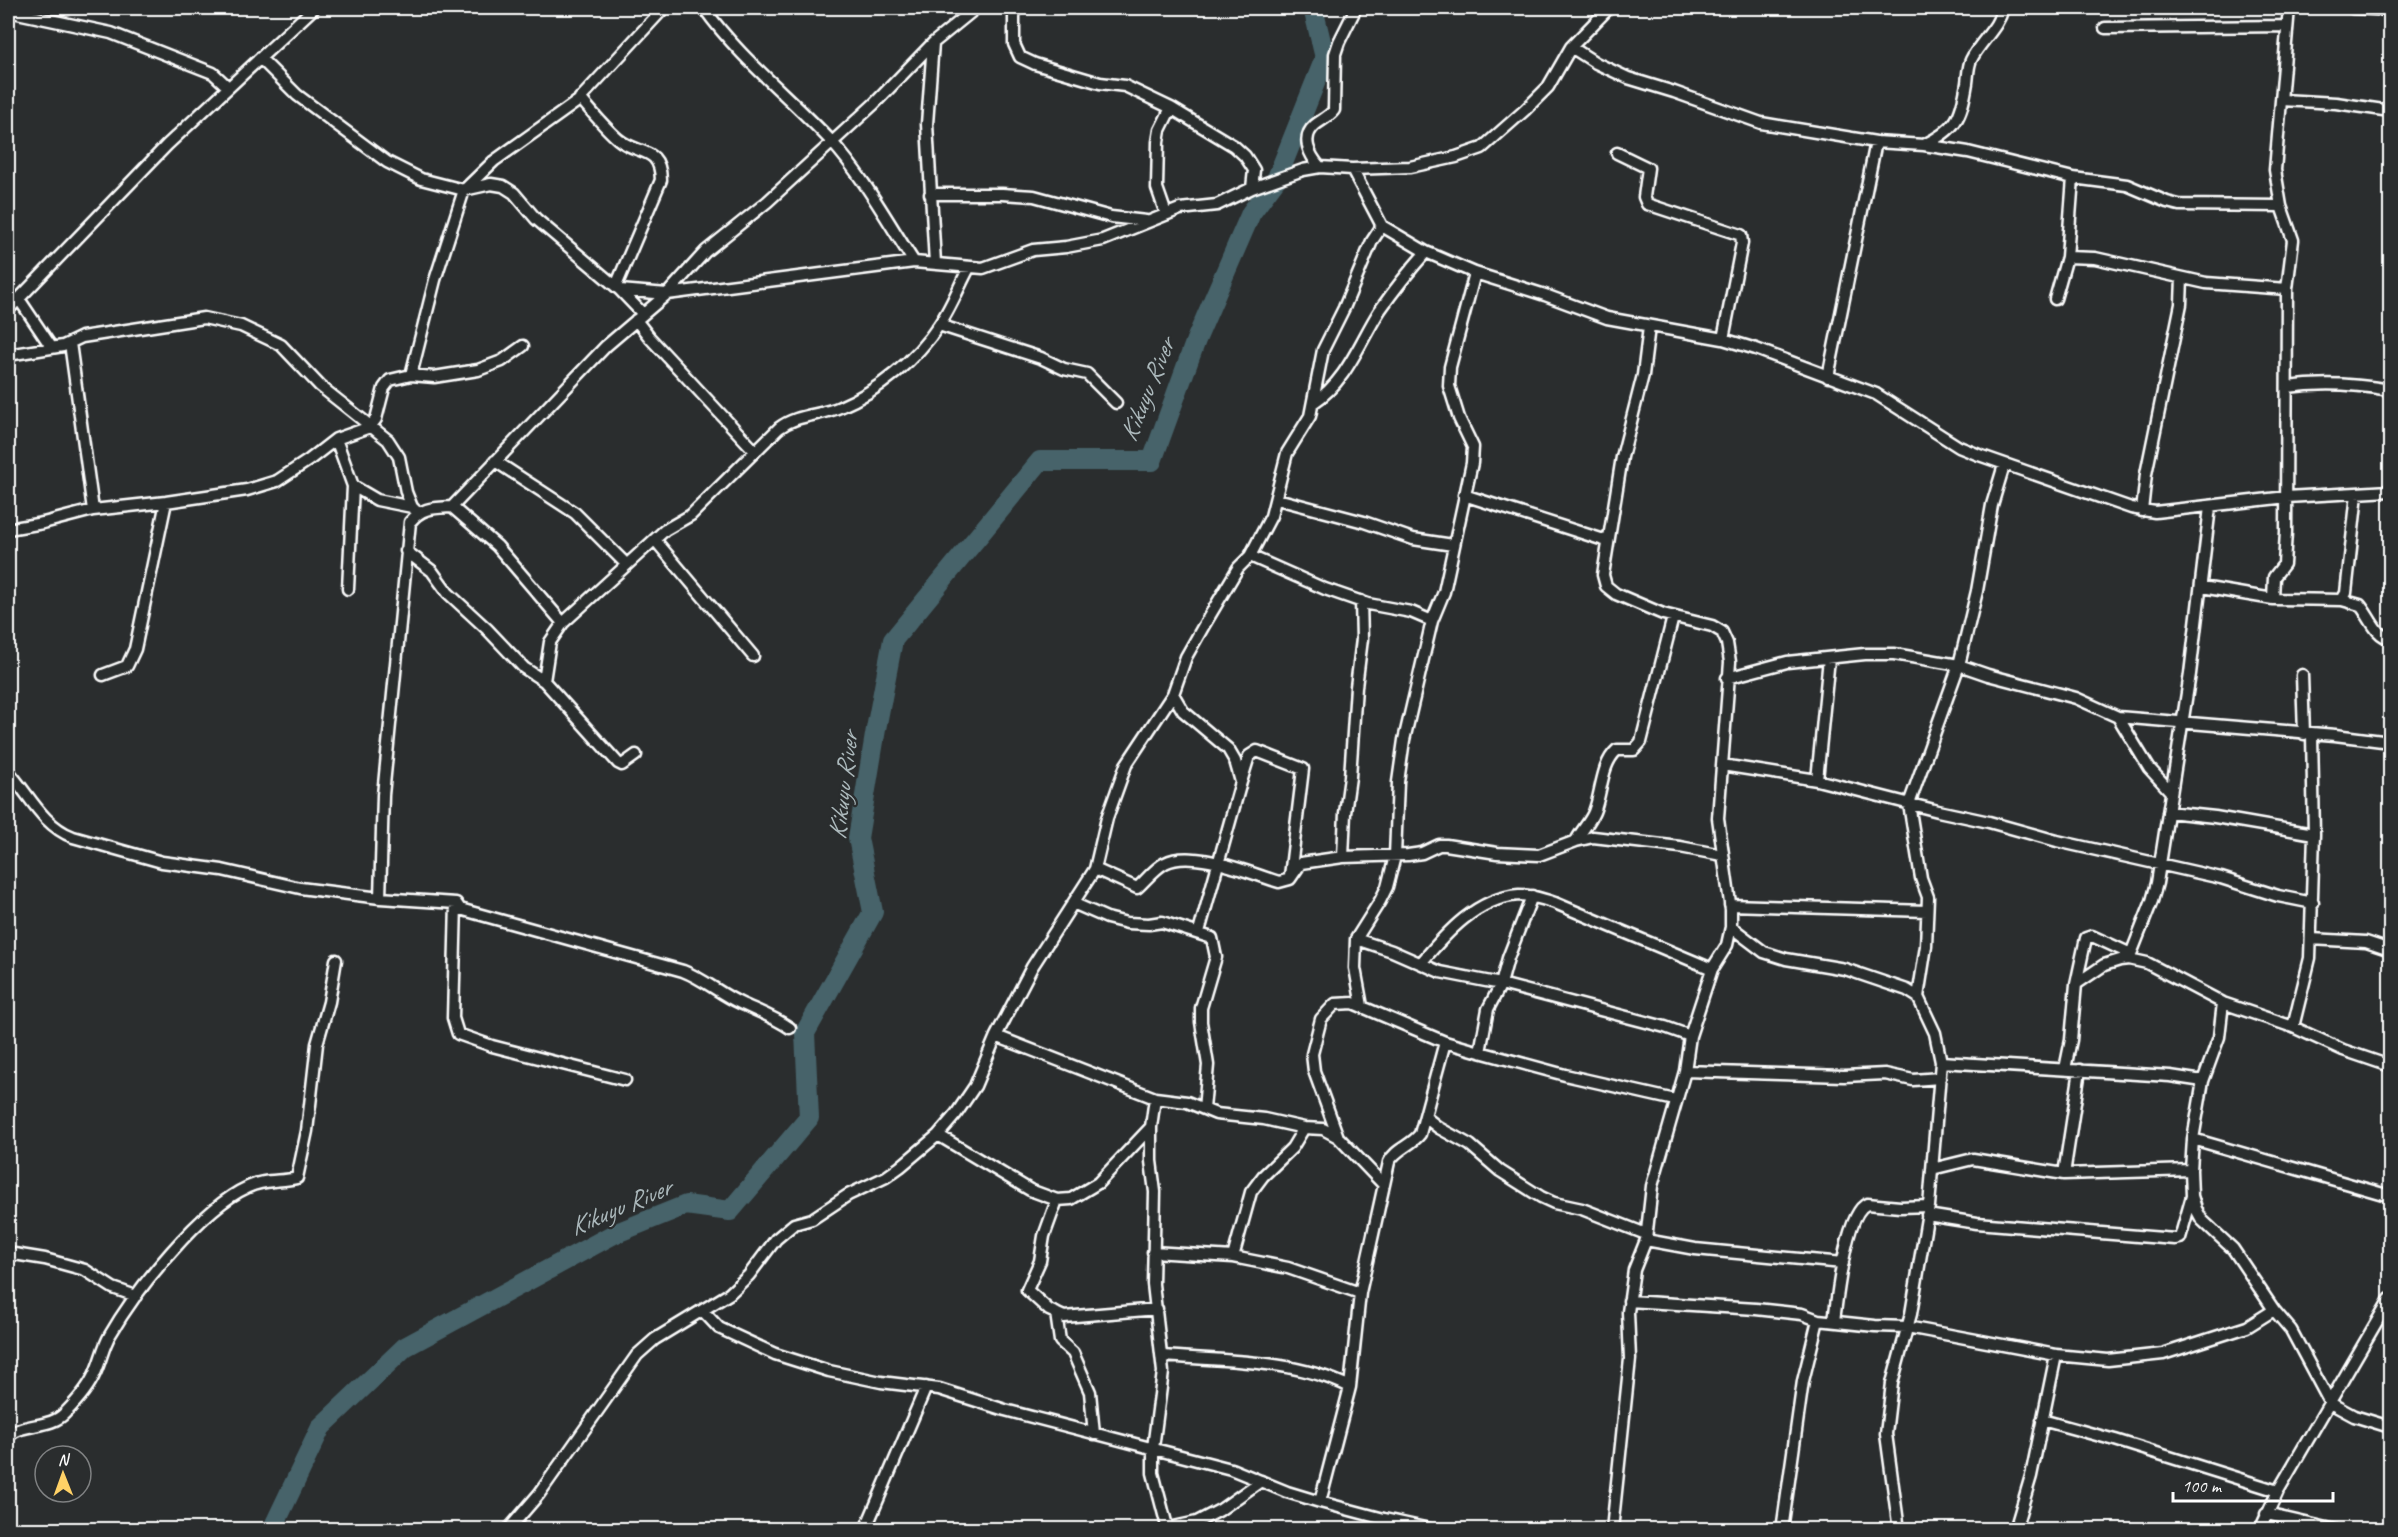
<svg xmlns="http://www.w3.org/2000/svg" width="2398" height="1537" viewBox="0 0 2398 1537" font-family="Caveat,sans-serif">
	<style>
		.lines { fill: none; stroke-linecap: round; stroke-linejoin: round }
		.river { stroke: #46636a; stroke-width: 20 }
		.minor-casing { stroke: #fff; stroke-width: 15 }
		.minor { stroke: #2a2d2e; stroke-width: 10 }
		.labels { text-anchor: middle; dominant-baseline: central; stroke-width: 4.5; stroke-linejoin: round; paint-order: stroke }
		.water-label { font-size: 26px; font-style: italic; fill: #acb9bc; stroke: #2a2d2e }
	</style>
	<rect width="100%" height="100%" fill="#2a2d2e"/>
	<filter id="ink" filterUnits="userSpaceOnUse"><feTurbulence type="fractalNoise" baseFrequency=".0167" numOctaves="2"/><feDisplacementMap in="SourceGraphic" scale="12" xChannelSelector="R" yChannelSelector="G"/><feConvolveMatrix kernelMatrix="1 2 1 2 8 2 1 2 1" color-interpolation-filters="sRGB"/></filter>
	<g filter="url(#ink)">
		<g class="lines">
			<path class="river" d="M 272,1530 L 321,1427 L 405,1347 L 614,1234 L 686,1205 L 730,1211 L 809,1118 L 805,1033 L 873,912 L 858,838 L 876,729 L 893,640 L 1040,461 L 1152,461 L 1196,340 L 1251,213 L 1277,178 L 1325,58 L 1313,8"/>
			<defs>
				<path id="minor" d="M 704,8 C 739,58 789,96 831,141 C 863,176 888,222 914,262
					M 1014,8 L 1014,44 L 1020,57 L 1035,64 L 1100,83 L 1125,86 L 1171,108 L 1234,146 L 1245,156 L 1254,170 L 1252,188
					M 2352,8 L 2390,10
					M 8,11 L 111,33 L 213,73 L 228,87
					M 2105,28 L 2287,26
					M 933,43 L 927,124 L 935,263
					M 1571,47 L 1596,63 L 1628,78 L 1674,92 L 1761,123 L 1876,142 L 1924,145 L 1968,152 L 2073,178 L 2127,185 L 2167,202 L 2179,205 L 2281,206
					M 261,59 L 297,95 L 387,162 L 421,179 L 464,190 L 491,184 L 503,186 L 514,193 L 536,219 L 620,290 L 667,294 L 914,262 L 983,268 L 1033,250 L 1066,247 L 1103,240 L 1180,209 L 1217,205 L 1252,188 L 1303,170 L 1320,167 L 1352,169 L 1410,167 L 1456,157 L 1482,148 L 1525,110 L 1548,87 L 1571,47 L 1609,8
					M 580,98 C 592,112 604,127 618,139 C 638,156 660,145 661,180 L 616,286
					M 2282,100 L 2336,103 L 2390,111
					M 1924,145 C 1956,129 1961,119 1967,83 C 1968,76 1968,66 1971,60 C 1980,41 1998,29 2003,8
					M 1617,153 L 1648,168 L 1644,197 L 1647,204 L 1741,235 L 1742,243 L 1723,339
					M 1320,167 C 1310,156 1300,138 1315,125 C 1321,120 1329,117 1334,110 L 1335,54 L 1339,42 L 1356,8
					M 1352,169 L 1382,226 L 1426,252 L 1475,273 L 1545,295 L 1607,318 L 1723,339 L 1756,349 L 1876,394 L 1959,447 L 1979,455 L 2131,508 L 2155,512 L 2287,497 L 2390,491
					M 930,194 L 1002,194 L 1034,196 L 1111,217 L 1146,221
					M 1166,214 L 1157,188 L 1158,142 L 1160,130 L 1171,108
					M 2067,257 L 2095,258 L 2206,283 L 2287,289
					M 620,290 L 643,314
					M 19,299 L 52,348
					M 2055,299 L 2067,257 L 2073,178
					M 8,310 L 167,145 L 314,8
					M 636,320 L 650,338 L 754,450
					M 939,325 L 1041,358 L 1064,369 L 1087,374 L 1116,403
					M 70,343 L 93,510
					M 8,355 L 63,346 L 82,337 L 204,318 L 241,326 L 281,345 L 320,386 L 388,440 L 399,457 L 406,492 L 412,507 L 418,513
					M 411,375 L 435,280 L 464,190 L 494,161 L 578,101 L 664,8
					M 1828,377 L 1876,142
					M 2287,387 C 2322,382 2356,384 2390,390
					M 1313,403 C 1347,381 1359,343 1380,310 C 1394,290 1410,270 1426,252
					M 336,439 L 353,486 L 348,589
					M 495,461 L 575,513 L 626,564
					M 353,486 L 377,500 L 412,507
					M 1464,495 L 1607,541
					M 1277,499 L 1364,522 L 1413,539 L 1453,545
					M 452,507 L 497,546 L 563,623
					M 2142,511 L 2146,474 L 2181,304 L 2182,278
					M 8,529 L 43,523 L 93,510 L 166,502 L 247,490 L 277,481 L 309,460 L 336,439 L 370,427 L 376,419 L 384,388 L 390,380 L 411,375 L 434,377 L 478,370 L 502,361 L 523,346
					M 655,540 L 753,656
					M 406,551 L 432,571 L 448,593 L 487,629 L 524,668 L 544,681 L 618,763 L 622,765 L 636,755
					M 1250,556 L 1325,589 L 1368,604 L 1411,612 L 1432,621
					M 2202,587 L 2273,599 L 2342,600 L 2346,593 L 2357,494
					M 2273,599 L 2274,577 L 2284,564 L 2286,532 L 2287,289 L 2293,240 L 2281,206 L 2275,170 L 2289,8
					M 2342,600 L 2360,605 C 2369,615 2376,637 2390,638
					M 103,675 L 127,666 L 135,649 L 166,502
					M 2302,675 L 2304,734
					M 1727,678 L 1787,662 L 1865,654 L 1894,654 L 1959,665 L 1988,675 L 2076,698 L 2118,717 L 2149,768 L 2171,792
					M 544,681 L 550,642 L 563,623 L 665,530 L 691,515 L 703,503 L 779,428 C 797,414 820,416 840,407 C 878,391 916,360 939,325 C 951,308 959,286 969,268
					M 1173,694 L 1183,711 L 1228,749 L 1235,761 L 1241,782 L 1199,932
					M 2118,717 L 2335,735 L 2390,742
					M 1722,765 L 1817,780 L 1938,811 L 1989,822 L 2057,841 L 2221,878 L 2278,896 L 2313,903
					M 8,771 C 29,794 42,825 73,837 L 162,862 L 222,870 L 300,888 L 380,898 L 456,903 L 460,909 L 683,971 C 704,979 720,994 740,1003 C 757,1011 774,1017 790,1028
					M 1817,780 L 1829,658
					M 1241,782 L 1249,756 L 1257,751 L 1303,769 L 1290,876
					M 2168,812 L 2215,817 L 2314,834
					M 1576,841 C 1581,831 1590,822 1594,812 C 1602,792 1601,764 1617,750 L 1634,750 L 1641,742 L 1673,617
					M 1343,857 L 1345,813 L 1350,777 L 1356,687 L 1362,639 L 1361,601
					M 1095,869 L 1137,888 C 1146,880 1155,868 1165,863 C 1192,848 1252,874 1279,882 L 1290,879 L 1301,863 L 1343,857 L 1408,855 L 1422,853 L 1439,845 L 1446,845 L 1497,853 L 1539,855 L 1576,841 L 1593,837 L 1680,847 L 1722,855
					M 380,898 L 383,795 L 410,522 C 422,507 434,508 452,507 L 606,346 L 667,294 L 706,251 L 767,202 L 874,104 L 933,43 L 976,8
					M 456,903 L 453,1018 L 458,1034 L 492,1046 L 625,1080
					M 1075,904 L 1107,918 L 1127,923 L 1149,924 L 1162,922 L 1212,938 L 1216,957 L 1201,1008 L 1201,1022 L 1208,1065 L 1204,1109
					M 1730,905 L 1927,911
					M 1731,927 L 1764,952 L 1786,959 L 1845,969 L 1907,990 L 1918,997 L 1935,1033 L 1941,1062 L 1929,1206 L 1911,1314 L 1892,1383 L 1886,1434 L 1899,1530
					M 1356,939 L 1392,951 L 1440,972 L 1501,984 L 1665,1027 L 1690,1036
					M 2311,939 L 2366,942 L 2390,950
					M 2129,959 L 2152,901 L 2157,883 L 2190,674 L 2210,507
					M 1421,963 C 1446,933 1477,898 1519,895 C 1531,895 1543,899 1555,903 L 1712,969
					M 2076,984 L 2104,965 L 2120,960 L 2129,959 L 2147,963 L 2223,1003 L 2293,1027 L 2343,1050 L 2390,1066
					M 1918,997 L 1926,946 L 1928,897 L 1921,878 L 1909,804 L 1959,665 L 1977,591 L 1992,505 L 2004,465
					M 2223,1003 L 2219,1037 L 2203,1081 L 2193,1139 L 2191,1170 L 2192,1196 L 2196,1209 L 2202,1220 L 2233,1249 L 2274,1310 L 2291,1330 L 2330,1403 L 2354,1416 L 2390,1427
					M 1362,1006 L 1355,968 L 1356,939 L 1380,901 L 1387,887 L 1395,856 L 1398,782 L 1404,740 L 1432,621 L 1444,592 L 1472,463 L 1473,447 L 1459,418 L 1449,386 L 1450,367 L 1475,273
					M 2293,1027 L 2310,958 L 2314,834 L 2312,735
					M 996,1036 L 1155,1098 L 1187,1102 L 1216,1114 L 1264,1119 L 1304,1128 L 1323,1129 L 1338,1137 L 1384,1185
					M 1480,1052 L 1488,1009 L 1501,984 L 1508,958 L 1532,896
					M 1941,1062 L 2170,1076 L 2203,1081
					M 2065,1069 L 2071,1040 L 2076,984 L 2086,938 L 2092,936 L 2131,954
					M 1685,1071 L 1844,1076 L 1885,1074 L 1913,1080 L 1940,1078
					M 1155,1098 L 1151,1127 L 1151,1161 L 1155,1192 L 1153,1284 L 1163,1372 L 1153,1448 L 1153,1473 L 1168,1530
					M 1425,1117 L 1439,1128 L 1470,1145 L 1500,1171 L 1541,1197 L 1554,1203 L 1582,1209 L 1646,1234
					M 938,1135 L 1030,1190 L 1057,1200 L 1071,1199 L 1098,1183 L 1151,1127
					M 1338,1137 L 1314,1071 L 1312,1054 L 1321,1019 L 1335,1004 L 1353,1003 L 1445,1042 L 1480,1052 L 1565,1075 L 1675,1100
					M 2193,1139 L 2390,1196
					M 1932,1169 L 1973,1159 L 2064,1174 L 2191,1170
					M 2064,1174 L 2080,1070
					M 1057,1200 L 1044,1236 L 1040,1261 L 1027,1290 L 1049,1310 L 1064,1317 L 1157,1309
					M 1927,1215 L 1977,1223 L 2175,1239 L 2180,1238 L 2192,1196
					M 1646,1240 L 1695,1249 L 1843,1263
					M 1153,1252 L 1233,1257 L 1288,1268 L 1360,1293
					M 8,1253 L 45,1259 L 85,1270 L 113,1288 L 136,1296
					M 1233,1257 L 1251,1192 L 1263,1176 L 1292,1148 L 1304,1128
					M 1629,1301 L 1756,1309 L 1802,1314 L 1818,1320 L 1875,1326 L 1907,1327 L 2056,1355 L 2108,1360 L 2163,1354 L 2247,1327 L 2274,1310
					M 703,1311 L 719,1328 L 775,1354 L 829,1371 L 881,1382 L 939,1389 L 1005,1410 L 1231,1469 L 1287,1492 L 1320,1502 L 1384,1519 L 1434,1530
					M 1056,1313 L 1060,1341 L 1073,1353 L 1090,1392 L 1094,1434
					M 1834,1321 C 1837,1298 1846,1212 1867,1204 L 1900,1207 L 1929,1206
					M 1163,1356 C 1224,1361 1294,1359 1350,1387
					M 2042,1420 L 2115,1440 L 2278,1491
					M 8,1436 C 24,1422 50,1429 65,1413 C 76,1402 89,1387 95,1373 C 101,1360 103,1347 110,1335 C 136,1290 201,1208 248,1187 C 264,1179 281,1182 297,1178 L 307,1131 L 317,1044 L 329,1002 L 336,960
					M 1320,1502 L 1350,1387 L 1360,1293 L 1389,1162 C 1395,1149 1411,1146 1420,1134 L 1445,1042
					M 2266,1514 L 2336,1530
					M 1169,1528 L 1197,1522 L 1220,1510 L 1261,1481
					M 508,1530 L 539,1494 L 637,1355 L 655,1339 L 729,1294 L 749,1275 L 776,1239 L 794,1224 L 812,1219 L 848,1195 L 886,1177 L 900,1167 L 938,1135 L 956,1114 L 975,1086 L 996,1036 L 1032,967 L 1095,869 L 1107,818 L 1126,765 L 1173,694 L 1186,657 L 1203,627 L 1238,568 L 1250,556 L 1271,516 L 1287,453 L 1310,416 L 1323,350 L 1344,308 L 1372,241 L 1382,226
					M 865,1530 L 926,1387
					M 1612,1530 L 1630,1359 L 1628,1312 L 1634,1270 L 1646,1240 L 1652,1186 L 1685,1071 L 1690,1036 L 1712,969 L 1727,945 L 1731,927 L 1731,910 L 1718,818 L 1730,662 L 1727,643 L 1722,632 L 1712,626 L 1663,614 L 1616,594 L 1606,586 L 1603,575 L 1622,457 L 1643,375 L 1649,327
					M 1782,1530 L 1803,1381 L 1818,1320
					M 2015,1530 L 2031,1476 L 2056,1355
					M 2260,1530 L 2278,1491 L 2390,1299"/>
			</defs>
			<use href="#minor" class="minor-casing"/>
			<use href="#minor" class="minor"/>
		</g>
	</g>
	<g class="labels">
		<g class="water-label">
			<text transform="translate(1147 390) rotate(-68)">Kikuyu River</text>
			<text transform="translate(843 786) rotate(-83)">Kikuyu River</text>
			<text transform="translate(620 1207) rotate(-23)">Kikuyu River</text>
		</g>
	</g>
	<rect width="2398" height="1537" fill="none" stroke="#2a2d2e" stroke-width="30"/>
	<rect x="15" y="15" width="2368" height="1507" fill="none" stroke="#fff" stroke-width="2" filter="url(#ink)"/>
	<g transform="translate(63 1474) rotate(359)"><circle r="28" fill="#2a2d2e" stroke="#7f8182" stroke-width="1.5"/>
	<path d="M0-4.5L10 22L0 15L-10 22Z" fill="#ffd166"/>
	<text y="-9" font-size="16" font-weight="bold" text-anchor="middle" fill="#ffffff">N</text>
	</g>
	<path d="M2173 1492v9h160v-9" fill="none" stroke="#ffffff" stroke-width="3"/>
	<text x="2182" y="1492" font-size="18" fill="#ffffff" stroke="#2a2d2e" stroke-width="4.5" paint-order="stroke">100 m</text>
</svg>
